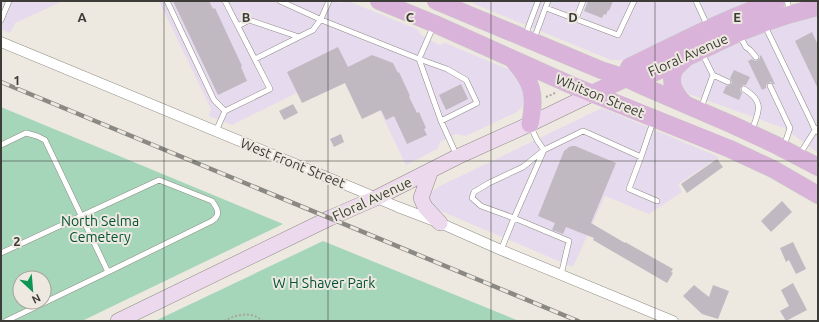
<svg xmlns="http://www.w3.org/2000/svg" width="819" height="322" viewBox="0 0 819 322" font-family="Ubuntu,sans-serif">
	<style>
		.commercial { fill: #e6daee }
		.green { fill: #a5d6ba; fill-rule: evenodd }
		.building { fill: #c0b9c1 }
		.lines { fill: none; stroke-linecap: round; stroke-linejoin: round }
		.lane-casing { stroke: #8f8b83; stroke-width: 6 }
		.street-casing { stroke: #8f8b83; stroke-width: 11 }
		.secondary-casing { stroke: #8f8b83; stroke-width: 16 }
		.primary-casing { stroke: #c9c8c7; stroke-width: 18 }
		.path { stroke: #a8a59e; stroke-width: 2; stroke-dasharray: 2 2; stroke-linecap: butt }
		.lane { stroke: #fff; stroke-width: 5 }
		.street { stroke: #fff; stroke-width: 10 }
		.secondary { stroke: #edd9ed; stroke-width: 15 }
		.primary { stroke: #dab3da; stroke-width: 17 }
		.rail-casing { stroke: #8b8983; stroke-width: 4.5 }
		.rail { stroke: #ede9e0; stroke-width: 3; stroke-dasharray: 9; stroke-linecap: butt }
		.grid { fill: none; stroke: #3d3c38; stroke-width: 1; stroke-opacity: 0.55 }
		.labels { text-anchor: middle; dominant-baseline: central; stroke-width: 4; stroke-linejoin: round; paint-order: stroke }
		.street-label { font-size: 14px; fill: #3d3c38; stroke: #ede9e0 }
		.park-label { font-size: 14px; fill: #035234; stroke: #ede9e0 }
		.grid-label { font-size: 13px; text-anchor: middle; font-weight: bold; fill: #3d3c38; stroke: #ede9e0; stroke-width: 4; stroke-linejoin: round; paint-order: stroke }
	</style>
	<rect width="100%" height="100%" fill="#ede9e0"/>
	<path class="commercial" d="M 1,1 L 63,1 L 15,23 L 10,33 L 1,29 Z
		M 159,1 L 333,1 L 339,3 L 348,1 L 417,29 L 421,35 L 439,45 L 445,43 L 510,70 L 515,74 L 519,79 L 526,100 L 523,106 L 517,112 L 466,136 L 456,134 L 440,142 L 437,149 L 406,165 L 357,63 L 232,125 L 209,116 L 211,109 Z
		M 467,1 L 750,1 L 711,18 L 624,60 L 611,60 Z
		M 818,15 L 818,153 L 784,128 L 689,94 L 683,87 L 680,79 L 682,71 L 687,67 L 734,44 L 767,30 L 785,24 Z
		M 602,108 L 719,157 L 678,184 L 682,192 L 649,214 L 605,196 L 573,267 L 436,209 L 429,200 L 430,195 L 432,192 L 438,187 Z"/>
	<path class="green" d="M 1,107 L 283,224 L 82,321 L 1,321 ZM 20,278 L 44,278 L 44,302 L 20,302 Z
		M 323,241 L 519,321 L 155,321 Z"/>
	<path class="building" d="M 173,1 L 209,1 L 213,9 L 215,8 L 242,66 L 241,67 L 247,81 L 218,95 Z
		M 588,1 L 613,1 L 609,11 L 608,10 L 606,15 L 604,14 L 602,18 L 584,11 Z
		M 812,32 L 818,45 L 818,89 L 795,41 Z
		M 338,47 L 348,67 L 372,55 L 393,63 L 398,73 L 399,72 L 410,96 L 409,97 L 417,113 L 419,112 L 426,128 L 424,129 L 427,135 L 407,144 L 394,116 L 386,120 L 381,110 L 362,119 L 345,83 L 302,103 L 287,72 Z
		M 761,55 L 775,84 L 773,84 L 771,82 L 768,83 L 766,85 L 766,88 L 762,90 L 748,61 L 752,59 L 755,61 L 758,60 L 760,58 L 760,56 Z
		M 734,70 L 750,77 L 746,85 L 743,85 L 741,87 L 740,90 L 742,93 L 739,100 L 723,93 L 726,86 L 730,85 L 732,83 L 731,80 L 730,78 Z
		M 461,84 L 468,99 L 446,110 L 439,95 Z
		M 293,104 L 298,113 L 284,120 L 279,111 Z
		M 341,134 L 344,142 L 334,147 L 330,139 Z
		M 572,146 L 575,146 L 616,163 L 591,223 L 625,243 L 625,242 L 673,269 L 671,272 L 673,273 L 667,283 L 593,240 L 594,238 L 566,227 L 563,234 L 552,230 L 555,223 L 538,216 L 564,151 L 569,147 Z
		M 717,159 L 723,167 L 687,193 L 681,184 Z
		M 782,201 L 792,212 L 771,232 L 761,221 Z
		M 793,242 L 806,269 L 796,274 L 789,260 L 786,262 L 780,248 Z
		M 793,283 L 807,310 L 786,321 L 780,311 L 789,306 L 781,290 Z
		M 694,285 L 709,297 L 713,285 L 729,291 L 718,319 L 702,314 L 683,296 Z"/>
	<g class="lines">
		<defs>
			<path id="lane" d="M 167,1 L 214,100 L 225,111
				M 280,1 L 324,21 L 419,59 L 447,69 L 466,80 L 477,103 L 441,121
				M 696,1 L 707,25
				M 787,1 L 790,11
				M 546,8 L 618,35 L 634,1
				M 576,19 L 583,1
				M 1,20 L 9,1
				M 238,26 L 249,20 L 299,37 L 313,30 L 321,19 L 329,1
				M 765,26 L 812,123 L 815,130 L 818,132
				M 433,27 L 419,59 L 441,121 L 457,156
				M 739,35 L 746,47 L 750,50 L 756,57
				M 525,36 L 538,1
				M 534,39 L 548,1
				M 702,53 L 713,75 L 728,82
				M 255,59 L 299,37
				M 770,86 L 790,128 L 784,146
				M 744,89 C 765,102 759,111 752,130
				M 701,108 L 713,75
				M 531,127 L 537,140 L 544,150 L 514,218 L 569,241 L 561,275
				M 216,131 L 225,111 L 270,89 L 225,1
				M 1,145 L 26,133 L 37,136 L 45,140 L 108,272 L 6,321
				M 800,154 L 815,130 L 818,128
				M 641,157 L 629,189 L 657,201
				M 501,250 L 514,218 L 481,206 L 472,198 L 474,192 L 489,183 L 523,167 L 544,150 L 583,131 L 588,133 L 641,157 L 653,122
				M 1,253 L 159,180 L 212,201 C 218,209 221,215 212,221 L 108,272"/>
			<path id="street" d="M 1,42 L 358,190 L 398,207 L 440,223 L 501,250 L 673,321"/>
			<path id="secondary" d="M 431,170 L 421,198 L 425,207 L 440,223
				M 118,321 L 330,218 L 376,198 L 457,157 L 530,124 L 592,94"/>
			<path id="primary" d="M 379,1 L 435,24 L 513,59 L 571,85 L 730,149 L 773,169 L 818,195
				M 436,1 L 601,70 L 626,78 L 645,87 L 733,125 L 776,145 L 818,167
				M 513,60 C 533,82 536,95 530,124
				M 626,78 L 629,67 C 677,44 725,18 777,1
				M 592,94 L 626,78 L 649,75 L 738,33 L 764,23 L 791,14 L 818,7
				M 685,104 C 677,96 668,83 674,71 C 676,66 681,63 685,59"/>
		</defs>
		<use href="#lane" class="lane-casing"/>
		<use href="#street" class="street-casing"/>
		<use href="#secondary" class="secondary-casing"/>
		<use href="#primary" class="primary-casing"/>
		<path class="path" d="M 546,97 L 555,93
			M 224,321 C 237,314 251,311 263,321"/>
		<use href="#lane" class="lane"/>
		<use href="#street" class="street"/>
		<use href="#secondary" class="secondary"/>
		<use href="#primary" class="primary"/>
		<defs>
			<path id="rail" d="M 1,82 L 578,321"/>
		</defs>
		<use href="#rail" class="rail-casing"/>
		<use href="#rail" class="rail"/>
	</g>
	<path class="grid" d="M 164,1 L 164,321M 328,1 L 328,321M 491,1 L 491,321M 655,1 L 655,321M 1,161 L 818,161"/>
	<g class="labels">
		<g class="street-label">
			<text transform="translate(688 55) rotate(-24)">Floral Avenue</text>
			<text transform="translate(600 96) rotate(22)">Whitson Street</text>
			<text transform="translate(293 163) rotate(22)">West Front Street</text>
			<text transform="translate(372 199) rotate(-25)">Floral Avenue</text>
		</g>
		<g class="park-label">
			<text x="100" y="221">North Selma<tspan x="100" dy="16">Cemetery</tspan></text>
			<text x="324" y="283">W H Shaver Park</text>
		</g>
	</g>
	<g class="grid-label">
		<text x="82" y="22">A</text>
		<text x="246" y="22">B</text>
		<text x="410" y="22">C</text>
		<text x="573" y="22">D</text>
		<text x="737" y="22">E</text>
		<text x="17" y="85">1</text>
		<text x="17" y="246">2</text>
	</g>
	<rect width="819" height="322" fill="none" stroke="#3d3c38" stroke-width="4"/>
	<g transform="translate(32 290) rotate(154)"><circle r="19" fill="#ede9e0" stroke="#a7a49d"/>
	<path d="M0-3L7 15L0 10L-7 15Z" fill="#0d9554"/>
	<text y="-6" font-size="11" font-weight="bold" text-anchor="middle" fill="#3d3c38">N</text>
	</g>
</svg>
